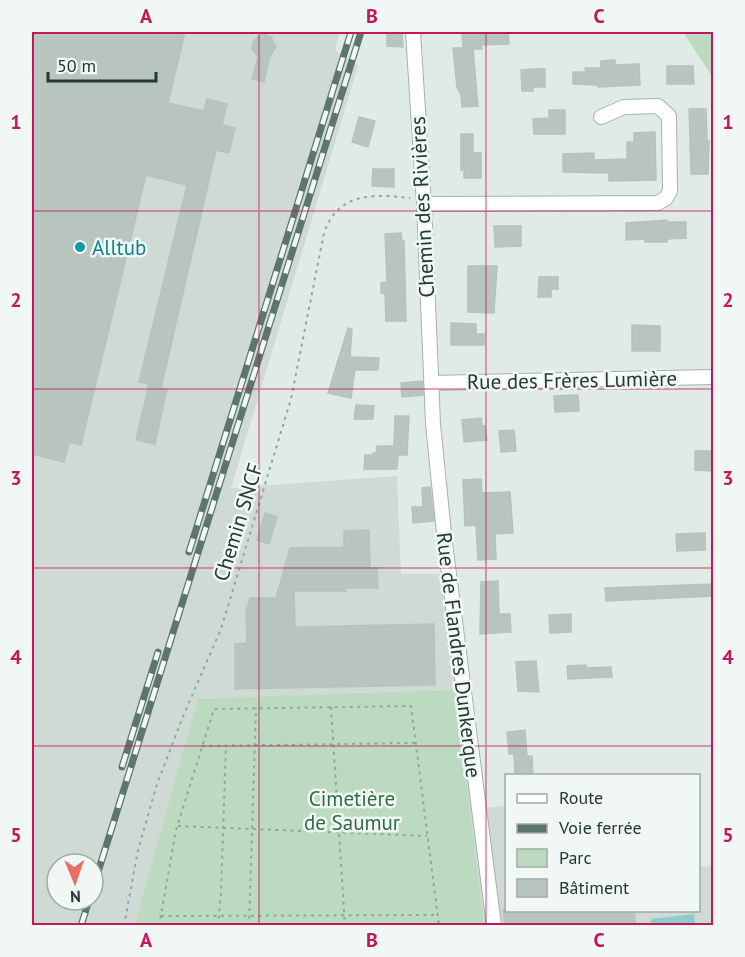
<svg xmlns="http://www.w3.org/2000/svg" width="745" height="957" viewBox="0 0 745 957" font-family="'PT Sans',sans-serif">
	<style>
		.built { fill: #d0dad4; fill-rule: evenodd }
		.green { fill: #bbdabf }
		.water { fill: #8dcccc }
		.building { fill: #b7c5be; stroke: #b4c4bb; stroke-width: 1.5 }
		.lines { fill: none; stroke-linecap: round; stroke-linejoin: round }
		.minor-casing { stroke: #a4b2ab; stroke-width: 16 }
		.path { stroke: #84ac9a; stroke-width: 2; stroke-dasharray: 3 4.5; stroke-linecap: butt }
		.minor { stroke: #fff; stroke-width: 14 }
		.rail-casing { stroke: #5d766c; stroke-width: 7 }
		.rail { stroke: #f1f7f4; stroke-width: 4.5; stroke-dasharray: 14; stroke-linecap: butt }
		.grid { fill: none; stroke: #c2185b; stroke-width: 1.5; stroke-opacity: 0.55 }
		.culture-dot { fill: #0f9aa8; stroke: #f1f7f4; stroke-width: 2 }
		.labels { text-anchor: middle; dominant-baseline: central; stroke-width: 5; stroke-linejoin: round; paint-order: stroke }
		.street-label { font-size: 21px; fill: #233a30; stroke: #f1f7f4 }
		.culture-label { font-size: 21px; fill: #0d838f; stroke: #f1f7f4; text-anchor: start }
		.park-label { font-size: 21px; fill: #306e3f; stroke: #f1f7f4 }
		.neatline { fill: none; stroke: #c2185b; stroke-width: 2 }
		.grid-label { font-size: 20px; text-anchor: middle; font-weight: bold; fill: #c2185b }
	</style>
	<rect width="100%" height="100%" fill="#e1ebe5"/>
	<path class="built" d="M 32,32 L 340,32 L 335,50 L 358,66 L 231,488 L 397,476 L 401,574 L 444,574 L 472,809 L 506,806 L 506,910 L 698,910 L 699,867 L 713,866 L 713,925 L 32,925 ZM 57,864 L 93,864 L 93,900 L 57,900 Z"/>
	<path class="green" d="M 683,32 L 713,32 L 713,78 Z
		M 455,690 L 484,925 L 137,925 L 138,913 L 198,699 Z"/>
	<path class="water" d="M 694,914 L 695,925 L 651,925 L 651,919 Z"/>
	<path class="building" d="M 32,32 L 185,32 L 168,103 L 204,111 L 207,99 L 227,104 L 222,125 L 235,128 L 229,153 L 216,150 L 161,388 L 167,389 L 155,444 L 136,440 L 149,384 L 139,382 L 187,185 L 146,175 L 81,445 L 69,442 L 64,462 L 32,454 Z
		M 462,32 L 508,32 L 509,44 L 481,45 L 482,49 L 473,49 L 478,106 L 462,107 L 461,95 L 457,87 L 453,48 L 463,48 Z
		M 387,33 L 402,34 L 403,47 L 387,46 Z
		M 264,34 L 271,37 L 276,47 L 270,56 L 264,82 L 252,79 L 258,57 L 252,49 L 253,43 L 257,37 Z
		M 615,60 L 615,65 L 639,64 L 640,85 L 598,87 L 598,85 L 573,84 L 573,72 L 586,72 L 585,68 L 601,68 L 601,61 Z
		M 667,66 L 693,66 L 694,84 L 667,84 Z
		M 532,69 L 545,69 L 545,87 L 533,87 L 533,91 L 522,91 L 521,70 Z
		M 689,109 L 706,109 L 707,141 L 709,141 L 708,174 L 691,174 Z
		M 549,110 L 565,110 L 565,134 L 534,134 L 533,119 L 549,118 Z
		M 359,117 L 375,121 L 368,147 L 352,142 Z
		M 655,132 L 656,180 L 609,181 L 609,173 L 563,172 L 563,154 L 594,153 L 594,160 L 627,159 L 627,142 L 634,142 L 634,133 Z
		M 461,134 L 473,134 L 473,153 L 481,153 L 481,178 L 464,178 L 464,170 L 461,170 Z
		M 373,169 L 394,169 L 394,187 L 372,186 Z
		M 667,220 L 667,222 L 686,222 L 686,238 L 667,239 L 667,242 L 645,242 L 645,239 L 626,240 L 626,223 Z
		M 494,226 L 521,226 L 521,246 L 495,247 Z
		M 401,233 L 402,241 L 404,241 L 406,321 L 386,321 L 385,293 L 381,293 L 381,283 L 387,282 L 385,234 Z
		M 468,266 L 497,266 L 494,313 L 468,312 Z
		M 539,277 L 558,277 L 558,289 L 551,289 L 551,297 L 538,297 Z
		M 451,323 L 476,324 L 476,334 L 484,334 L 484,345 L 451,345 Z
		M 632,325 L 660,326 L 660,351 L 632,351 Z
		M 348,328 L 352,329 L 350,357 L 379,358 L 378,370 L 355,370 L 351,398 L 328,393 Z
		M 422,381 L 423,395 L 402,397 L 401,383 Z
		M 578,395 L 579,411 L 555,412 L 554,396 Z
		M 356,405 L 374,406 L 373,419 L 354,419 Z
		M 395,416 L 409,416 L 407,455 L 398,455 L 397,469 L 364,469 L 365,455 L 373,455 L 373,453 L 376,453 L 377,446 L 394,446 Z
		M 481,418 L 482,426 L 485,426 L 487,440 L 464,442 L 462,420 Z
		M 514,430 L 516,451 L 501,452 L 499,431 Z
		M 695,451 L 714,451 L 714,471 L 695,470 Z
		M 481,479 L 482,493 L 510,492 L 513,533 L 495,534 L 496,559 L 478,560 L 476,525 L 465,526 L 463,480 Z
		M 430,487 L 434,521 L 413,523 L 412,507 L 423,507 L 422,488 Z
		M 265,513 L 277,517 L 269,544 L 257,540 Z
		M 369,530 L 370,568 L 377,568 L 378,588 L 345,588 L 346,591 L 294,591 L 295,627 L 434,624 L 435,685 L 235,689 L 235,644 L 247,643 L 246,612 L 250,598 L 276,598 L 290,548 L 344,547 L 344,531 Z
		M 705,533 L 705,550 L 677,551 L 676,534 Z
		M 498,581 L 499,614 L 510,614 L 511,632 L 480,634 L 481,582 Z
		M 714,584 L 714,596 L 606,601 L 605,588 Z
		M 571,614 L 571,632 L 550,633 L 549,615 Z
		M 536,661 L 539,692 L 518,691 L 516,662 Z
		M 586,665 L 586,668 L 611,667 L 612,677 L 568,679 L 567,666 Z
		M 525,730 L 527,756 L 532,756 L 533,776 L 515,776 L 514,754 L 509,754 L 507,732 Z
		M 503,910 L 634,910 L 636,926 L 505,926 Z"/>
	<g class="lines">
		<defs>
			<path id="minor" d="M 413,32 L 424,204 L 433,424 L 445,543 L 494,926
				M 424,204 L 658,203 L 666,198 L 670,191 L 669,116 L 658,106 L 624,107 L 601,117
				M 431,383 L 714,377"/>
		</defs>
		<use href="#minor" class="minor-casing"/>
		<path class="path" d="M 331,707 L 345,926
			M 202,746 L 416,743
			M 178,826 L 427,836
			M 161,916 L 437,915
			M 124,926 L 138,850 L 157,784 L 184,714 L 221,629 L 291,399 L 324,233 C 338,192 373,194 410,198
			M 159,926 L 176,830 L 214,709 L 411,706 L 439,926
			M 218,926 L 221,893 L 226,745
			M 249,926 L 256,708"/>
		<use href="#minor" class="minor"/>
		<defs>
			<path id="rail" d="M 189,552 L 351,32
				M 122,767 L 158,652
				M 93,888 L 361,32
				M 81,926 L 89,900"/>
		</defs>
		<use href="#rail" class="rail-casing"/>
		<use href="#rail" class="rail"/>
	</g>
	<path class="grid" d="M 259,32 L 259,926M 486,32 L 486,926M 32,211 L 714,211M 32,389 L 714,389M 32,568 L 714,568M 32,746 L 714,746"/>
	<circle class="culture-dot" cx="80" cy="247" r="6"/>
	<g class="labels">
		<g class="street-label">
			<text transform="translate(422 207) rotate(-93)">Chemin des Rivières</text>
			<text transform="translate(572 380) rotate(-1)">Rue des Frères Lumière</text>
			<text transform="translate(238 522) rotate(-73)">Chemin SNCF</text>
			<text transform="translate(459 655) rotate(83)">Rue de Flandres Dunkerque</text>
		</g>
		<g class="culture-label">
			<text x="92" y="247">Alltub</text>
		</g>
		<g class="park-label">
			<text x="352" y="798">Cimetière<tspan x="352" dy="24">de Saumur</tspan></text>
		</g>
	</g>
	<rect width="745" height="957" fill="none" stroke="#f1f7f4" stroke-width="66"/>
	<rect x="505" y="774" width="195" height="138" fill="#f1f7f4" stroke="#9faba6" stroke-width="1.5"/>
	<rect x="517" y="794" width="30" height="9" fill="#ffffff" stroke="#9faba6" stroke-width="1.5"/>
	<text x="559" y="804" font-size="18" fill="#233a30">Route</text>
	<rect x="517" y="824" width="30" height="9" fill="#5d766c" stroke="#9faba6" stroke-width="1.5"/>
	<text x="559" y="834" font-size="18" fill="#233a30">Voie ferrée</text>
	<rect x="517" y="849" width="30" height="18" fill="#bbdabf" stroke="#9faba6" stroke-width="1.5"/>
	<text x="559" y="864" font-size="18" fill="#233a30">Parc</text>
	<rect x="517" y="879" width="30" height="18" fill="#b7c5be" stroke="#9faba6" stroke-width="1.5"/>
	<text x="559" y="894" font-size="18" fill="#233a30">Bâtiment</text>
	<g transform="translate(75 882) rotate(178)"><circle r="28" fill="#f1f7f4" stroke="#9faba6" stroke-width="1.5"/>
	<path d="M0-4.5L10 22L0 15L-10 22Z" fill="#e86f62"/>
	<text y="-9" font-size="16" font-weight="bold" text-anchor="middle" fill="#233a30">N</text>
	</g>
	<path d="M48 72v9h108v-9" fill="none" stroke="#233a30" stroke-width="3"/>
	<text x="57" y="72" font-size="18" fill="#233a30" stroke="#f1f7f4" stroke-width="4.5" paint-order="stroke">50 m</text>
	<rect x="33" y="33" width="679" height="891" class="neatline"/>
	<g class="grid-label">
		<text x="146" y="23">A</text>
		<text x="372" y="23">B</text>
		<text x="599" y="23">C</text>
		<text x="16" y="129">1</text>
		<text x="728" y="129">1</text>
		<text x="16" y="307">2</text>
		<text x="728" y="307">2</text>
		<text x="16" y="485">3</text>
		<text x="728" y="485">3</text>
		<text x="16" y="664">4</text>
		<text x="728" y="664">4</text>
		<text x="16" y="842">5</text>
		<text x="728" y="842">5</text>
		<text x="146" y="947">A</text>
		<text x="372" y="947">B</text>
		<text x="599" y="947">C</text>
	</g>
</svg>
